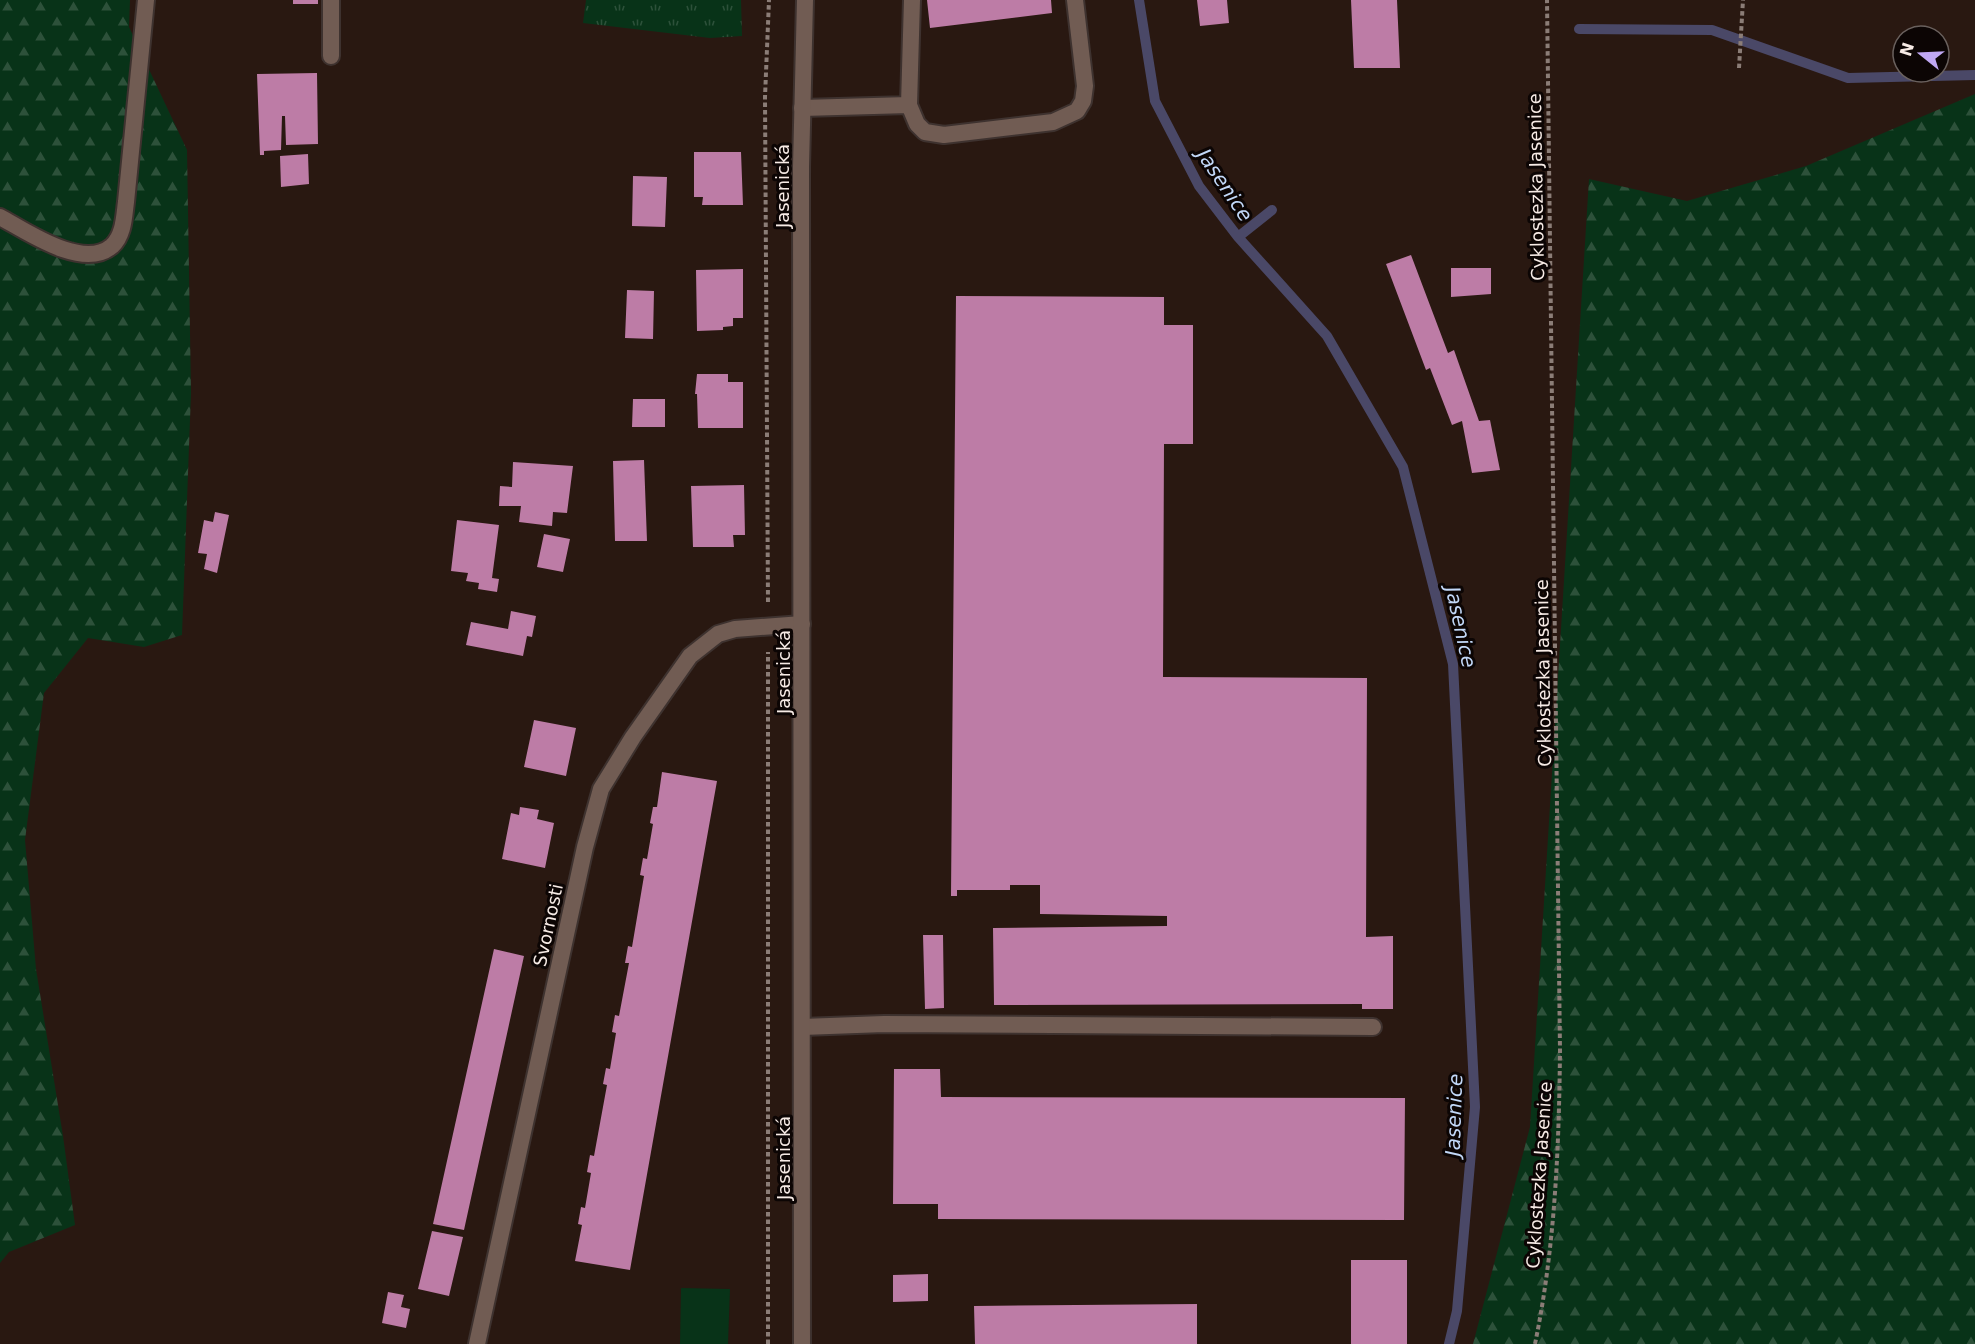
<svg xmlns="http://www.w3.org/2000/svg" width="1975" height="1344" viewBox="0 0 1975 1344" font-family="'DejaVu Sans',sans-serif">
	<style>
		.grass { fill: url(#grass-tufts) }
		.forest { fill: url(#forest-firs) }
		.park { fill: #083318 }
		.lines { fill: none; stroke-linecap: round; stroke-linejoin: round }
		.stream { stroke: #4a4867; stroke-width: 10 }
		.building { fill: #bd7ca6 }
		.service-casing { stroke: #3e322f; stroke-width: 20 }
		.minor-casing { stroke: #3e322f; stroke-width: 20 }
		.tertiary-casing { stroke: #3e322f; stroke-width: 20 }
		.path { stroke: #8b7d77; stroke-width: 4; stroke-dasharray: 4.5 3; stroke-linecap: butt }
		.service { stroke: #715c53; stroke-width: 16 }
		.minor { stroke: #715c53; stroke-width: 16 }
		.tertiary { stroke: #715c53; stroke-width: 16 }
		.labels { text-anchor: middle; dominant-baseline: central; stroke-width: 6; stroke-linejoin: round; paint-order: stroke }
		.street-label { font-size: 18px; fill: #f7ebe6; stroke: #0c0504 }
		.water-label { font-size: 20px; font-style: italic; fill: #c2d8f8; stroke: #0c0504 }
	</style>
	<defs>
		<pattern id="grass-tufts" width="24" height="20" patternUnits="userSpaceOnUse" patternTransform="scale(1.5)"><rect width="24" height="20" fill="#083318"/><path d="M3 7l-1-3M5 7V3M7 7l1-3M15 17l-1-3M17 17v-4M19 17l1-3" fill="none" stroke="#2d513a"/></pattern>
		<pattern id="forest-firs" width="22" height="20" patternUnits="userSpaceOnUse" patternTransform="scale(1.5)"><rect width="22" height="20" fill="#083318"/><path d="M5 1l3.5 6h-7zM16 11l3.5 6h-7z" fill="#2d513a"/></pattern>
	</defs>
	<rect width="100%" height="100%" fill="#291811"/>
	<path class="grass" d="M 586,0 L 741,0 L 742,36 L 710,38 L 583,23 Z"/>
	<path class="forest" d="M 0,0 L 130,0 L 129,27 L 187,150 L 191,393 L 182,635 L 144,647 L 88,638 L 44,693 L 25,840 L 36,969 L 63,1136 L 75,1225 L 9,1252 L 0,1263 Z
		M 1975,94 L 1975,1344 L 1473,1344 L 1530,1127 L 1589,179 L 1687,201 L 1806,166 Z"/>
	<path class="park" d="M 681,1288 L 730,1289 L 728,1344 L 680,1344 Z"/>
	<g class="lines">
		<path class="stream" d="M 1139,0 L 1155,101 L 1199,186 L 1238,237 L 1327,336 L 1403,467 L 1453,664 L 1475,1107 L 1457,1311 L 1449,1344
			M 1579,29 L 1712,30 L 1848,78 L 1975,75
			M 1238,237 L 1272,210"/>
	</g>
	<path class="building" d="M 293,0 L 318,0 L 318,4 L 293,4 Z
		M 927,0 L 1051,0 L 1052,13 L 930,28 Z
		M 1197,0 L 1227,0 L 1229,23 L 1200,26 Z
		M 1351,0 L 1397,0 L 1400,68 L 1354,68 Z
		M 317,73 L 318,144 L 286,145 L 285,116 L 282,116 L 281,150 L 264,151 L 264,155 L 260,155 L 257,74 Z
		M 694,152 L 741,152 L 743,205 L 702,205 L 703,197 L 694,197 Z
		M 308,154 L 309,184 L 281,187 L 280,156 Z
		M 633,176 L 667,177 L 665,227 L 632,226 Z
		M 1411,255 L 1448,353 L 1454,350 L 1479,421 L 1490,420 L 1500,470 L 1472,473 L 1462,421 L 1452,425 L 1430,368 L 1426,370 L 1386,264 Z
		M 1451,268 L 1491,268 L 1491,294 L 1451,297 Z
		M 743,269 L 743,318 L 733,318 L 733,326 L 723,327 L 723,330 L 697,331 L 696,270 Z
		M 627,290 L 654,291 L 653,339 L 625,338 Z
		M 956,296 L 1164,297 L 1164,325 L 1193,325 L 1193,444 L 1164,444 L 1163,677 L 1367,678 L 1366,937 L 1393,936 L 1393,1009 L 1362,1009 L 1362,1004 L 994,1005 L 993,928 L 1167,926 L 1167,916 L 1040,914 L 1040,885 L 1010,885 L 1010,890 L 957,890 L 957,896 L 951,896 Z
		M 697,374 L 728,374 L 728,382 L 743,382 L 743,428 L 698,428 L 697,394 L 695,394 Z
		M 633,399 L 665,399 L 665,427 L 632,427 Z
		M 644,460 L 647,541 L 615,541 L 613,461 Z
		M 513,462 L 573,466 L 567,513 L 553,512 L 552,526 L 519,522 L 521,506 L 499,506 L 500,486 L 512,487 Z
		M 744,485 L 745,535 L 733,535 L 734,547 L 693,547 L 691,486 Z
		M 215,512 L 229,515 L 217,573 L 204,569 L 207,554 L 198,553 L 204,520 L 213,522 Z
		M 457,520 L 499,525 L 492,578 L 499,579 L 497,592 L 478,589 L 479,583 L 466,581 L 468,573 L 451,571 Z
		M 544,534 L 570,539 L 563,572 L 537,567 Z
		M 511,611 L 536,616 L 532,637 L 527,636 L 523,656 L 466,645 L 471,622 L 508,629 Z
		M 534,720 L 576,728 L 566,776 L 524,767 Z
		M 662,772 L 717,781 L 630,1270 L 575,1261 L 582,1225 L 578,1224 L 581,1207 L 585,1208 L 591,1173 L 587,1172 L 590,1155 L 594,1156 L 607,1085 L 603,1084 L 606,1068 L 610,1069 L 616,1033 L 612,1032 L 615,1015 L 619,1016 L 629,963 L 625,963 L 628,946 L 632,947 L 644,876 L 640,875 L 643,858 L 647,859 L 653,824 L 650,823 L 653,807 L 657,807 Z
		M 520,807 L 539,810 L 537,819 L 554,823 L 545,868 L 502,859 L 511,813 L 519,815 Z
		M 923,935 L 943,935 L 944,1008 L 925,1009 Z
		M 494,949 L 524,956 L 464,1230 L 433,1224 Z
		M 894,1069 L 940,1069 L 941,1097 L 1405,1098 L 1404,1220 L 938,1219 L 938,1204 L 893,1204 Z
		M 432,1231 L 463,1237 L 449,1296 L 418,1289 Z
		M 1351,1260 L 1407,1260 L 1407,1344 L 1351,1344 Z
		M 928,1274 L 928,1301 L 893,1302 L 893,1275 Z
		M 388,1292 L 404,1295 L 401,1307 L 410,1309 L 406,1328 L 382,1323 Z
		M 1197,1304 L 1197,1344 L 975,1344 L 974,1306 Z"/>
	<g class="lines">
		<defs>
			<path id="service" d="M 912,0 L 909,105 L 917,124 L 925,132 L 944,135 L 1053,122 L 1077,111 L 1083,101 L 1085,86 L 1075,0
				M 331,56 L 331,0
				M 802,108 L 909,105
				M 0,217 C 26,231 83,271 112,246 C 124,235 124,216 126,202 L 146,0
				M 802,1027 L 884,1024 L 1373,1027"/>
			<path id="minor" d="M 477,1344 L 585,847 L 601,789 L 633,737 L 690,656 L 718,634 L 735,629 L 802,624"/>
			<path id="tertiary" d="M 802,1344 L 801,167 L 805,0"/>
		</defs>
		<use href="#service" class="service-casing"/>
		<use href="#minor" class="minor-casing"/>
		<use href="#tertiary" class="tertiary-casing"/>
		<path class="path" d="M 1739,68 L 1743,0
			M 768,602 L 765,97 L 769,0
			M 768,1344 L 768,652
			M 1535,1344 C 1555,1247 1559,1149 1560,1050 L 1547,0"/>
		<use href="#service" class="service"/>
		<use href="#minor" class="minor"/>
		<use href="#tertiary" class="tertiary"/>
	</g>
	<g class="labels">
		<g class="street-label">
			<text transform="translate(782 186) rotate(-90)">Jasenická</text>
			<text transform="translate(1536 187) rotate(-91)">Cyklostezka Jasenice</text>
			<text transform="translate(783 672) rotate(-90)">Jasenická</text>
			<text transform="translate(1543 673) rotate(-91)">Cyklostezka Jasenice</text>
			<text transform="translate(548 925) rotate(-78)">Svornosti</text>
			<text transform="translate(783 1158) rotate(-90)">Jasenická</text>
			<text transform="translate(1539 1175) rotate(-86)">Cyklostezka Jasenice</text>
		</g>
		<g class="water-label">
			<text transform="translate(1225 185) rotate(56)">Jasenice</text>
			<text transform="translate(1461 627) rotate(78)">Jasenice</text>
			<text transform="translate(1454 1115) rotate(-88)">Jasenice</text>
		</g>
	</g>
	<g transform="translate(1921 54) rotate(288)"><circle r="28" fill="#0c0504" stroke="#6a615e" stroke-width="1.5"/>
	<path d="M0-4.5L10 22L0 15L-10 22Z" fill="#c0a8f3"/>
	<text y="-9" font-size="16" font-weight="bold" text-anchor="middle" fill="#f7ebe6">N</text>
	</g>
</svg>
